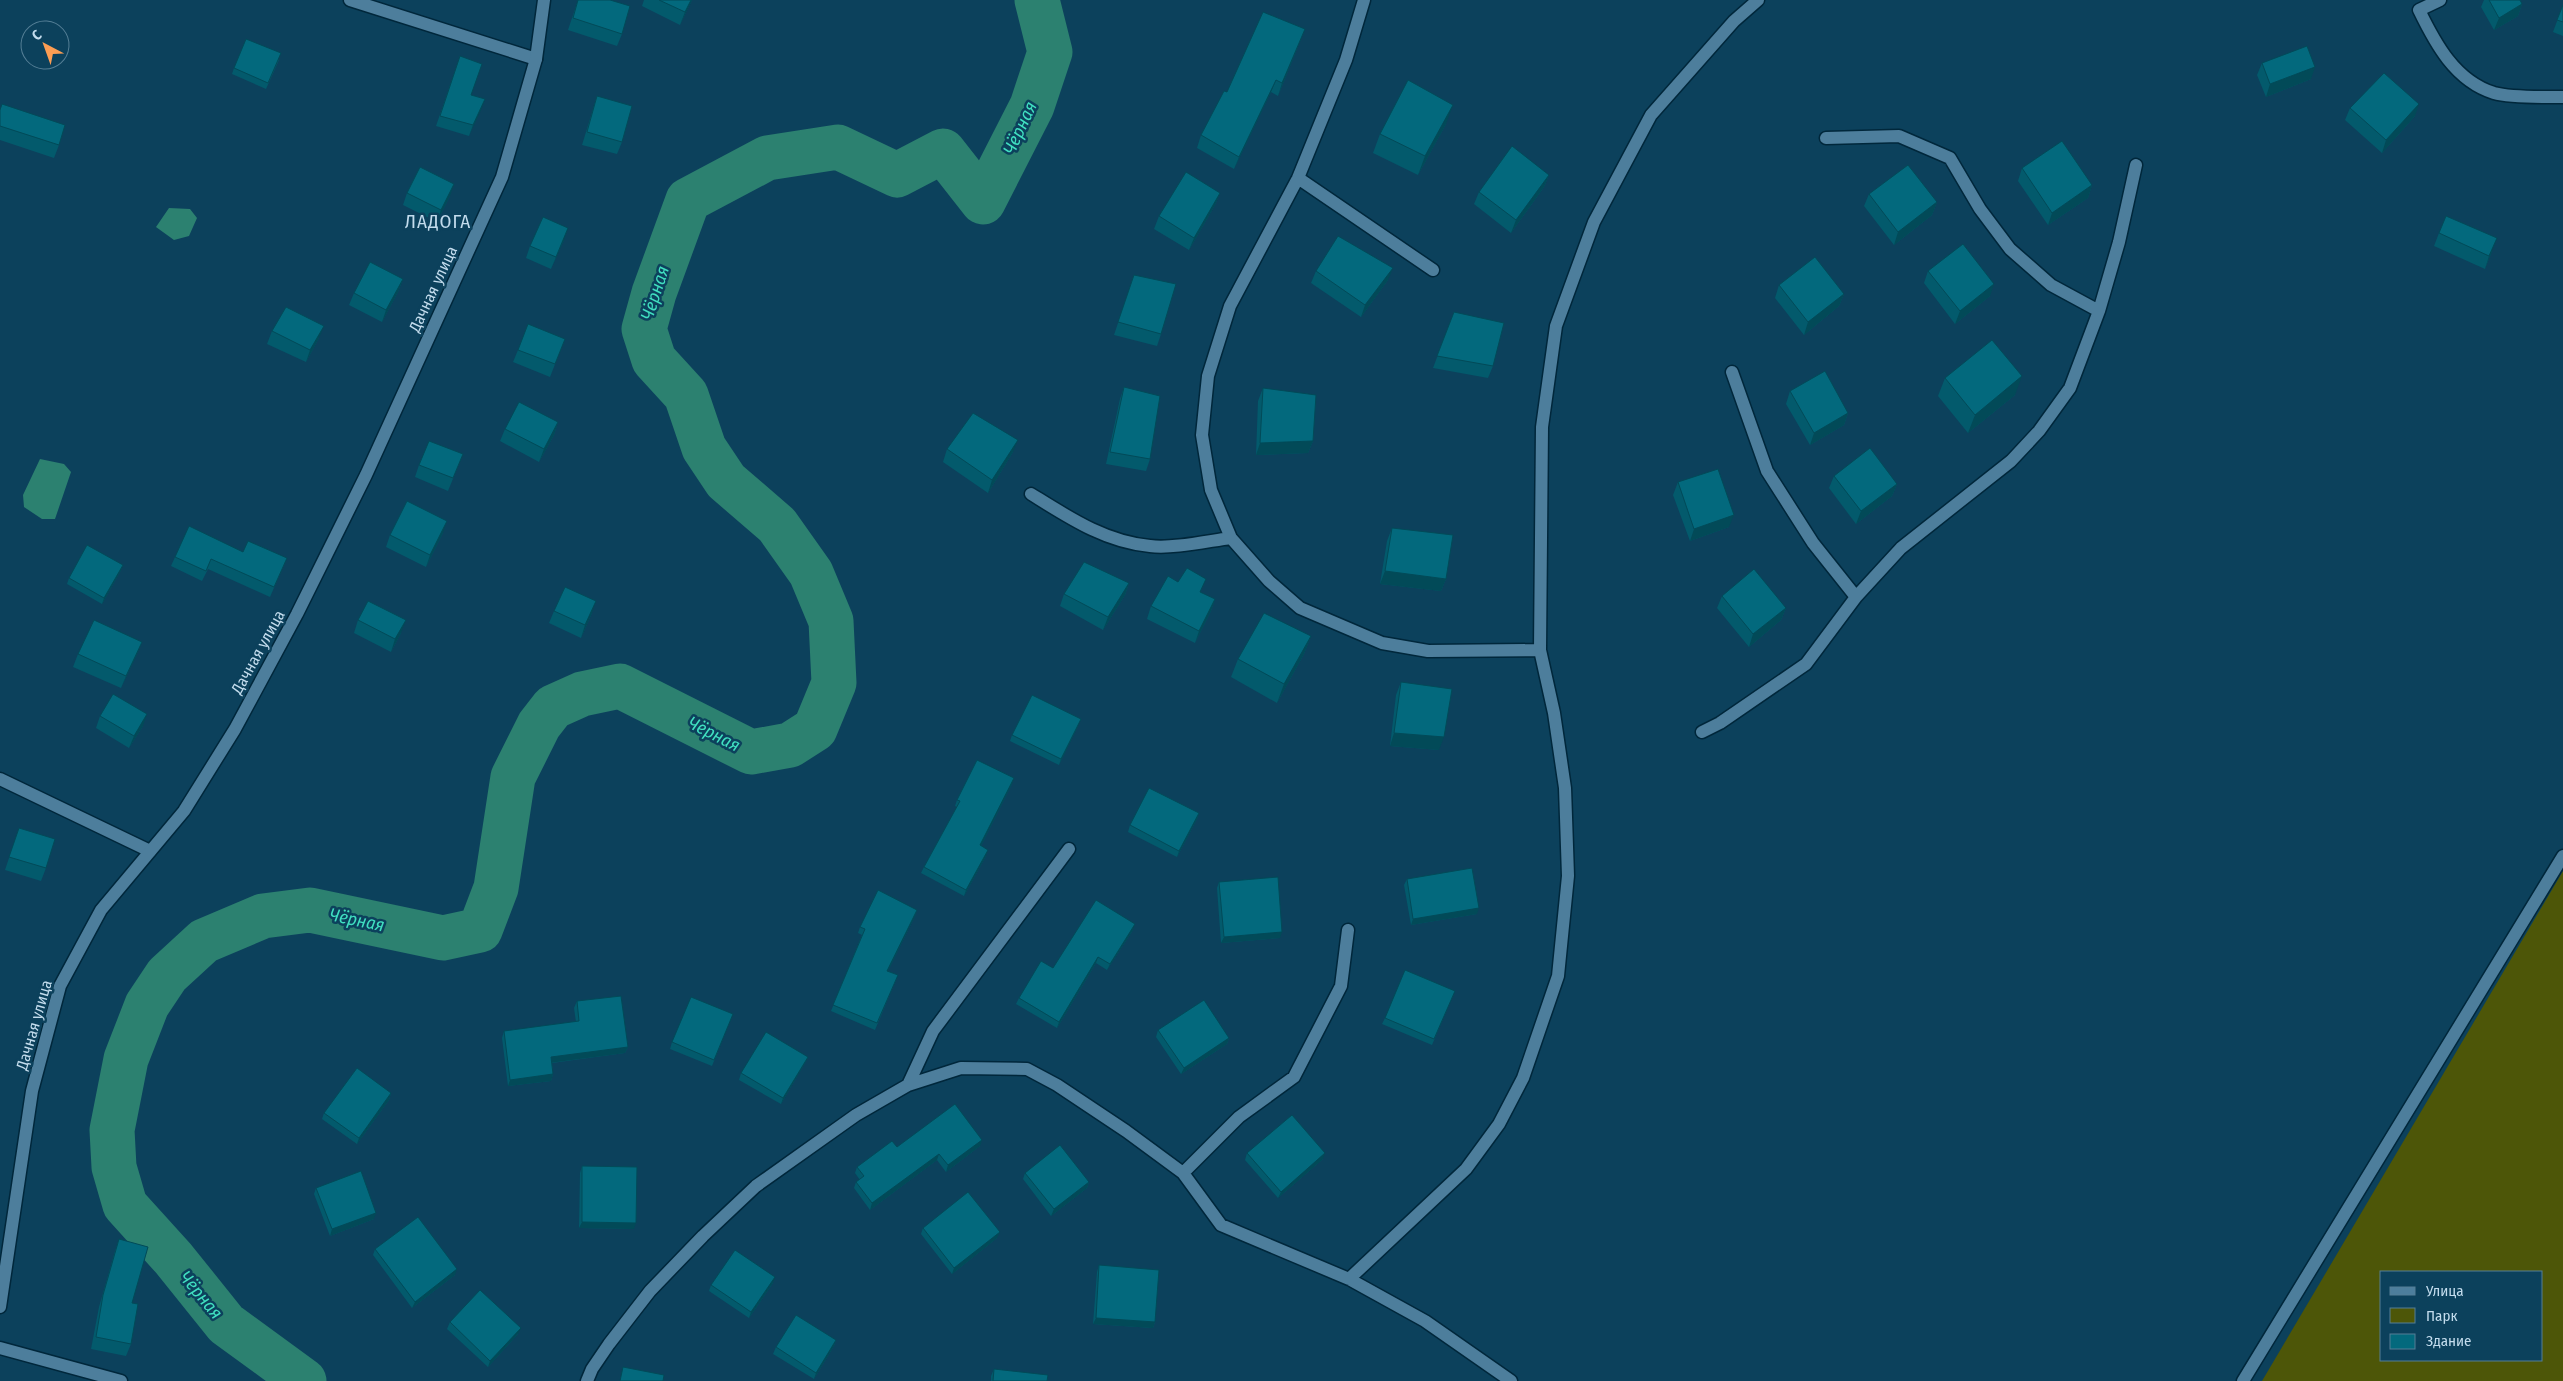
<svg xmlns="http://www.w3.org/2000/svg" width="2563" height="1381" viewBox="0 0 2563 1381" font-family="'Fira Sans Condensed',sans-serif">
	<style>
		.green { fill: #4d5608; fill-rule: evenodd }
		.water { fill: #2c8170 }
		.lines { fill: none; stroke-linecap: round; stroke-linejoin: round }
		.river { stroke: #2c8170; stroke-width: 45 }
		.lane-casing { stroke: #00273b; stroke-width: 15 }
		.street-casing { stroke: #00273b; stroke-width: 15 }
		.lane { stroke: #4d7e9c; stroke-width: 12 }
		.street { stroke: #4d7e9c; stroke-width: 12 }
		.wall { fill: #035a6c }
		.shaded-wall { fill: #024a58 }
		.building { fill: #03697d; stroke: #024a58 }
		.labels { text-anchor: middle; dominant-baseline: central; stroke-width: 5; stroke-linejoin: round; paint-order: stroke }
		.street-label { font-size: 16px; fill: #c3dced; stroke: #0c415c }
		.water-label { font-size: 18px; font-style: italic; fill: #40dfc0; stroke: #0c415c }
		.quarter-label { font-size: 19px; letter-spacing: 1px; fill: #c3dced; stroke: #0c415c }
	</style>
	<rect width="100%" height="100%" fill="#0c415c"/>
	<path class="green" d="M 2563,871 L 2563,1381 L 2262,1381 ZM 2382,1272 L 2542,1272 L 2542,1360 L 2382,1360 Z"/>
	<path class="water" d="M 169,208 L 190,209 L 197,218 L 189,236 L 174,240 L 156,227 Z
		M 40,459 L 64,464 L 71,472 L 55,519 L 42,519 L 24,507 L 23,495 Z"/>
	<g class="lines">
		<path class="river" d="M 304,1381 L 226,1324 L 173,1258 L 125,1205 L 114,1167 L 112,1130 L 126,1059 L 147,1005 L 167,975 L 204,941 L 263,916 L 310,910 L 443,938 L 480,930 L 496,888 L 513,777 L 539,725 L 553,707 L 582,694 L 620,686 L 751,752 L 790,745 L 815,729 L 834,683 L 831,621 L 811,573 L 777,525 L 726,481 L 704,448 L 686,395 L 654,360 L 644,329 L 654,293 L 688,200 L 767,158 L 838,147 L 897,175 L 943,151 L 983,202 L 1032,106 L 1050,52 L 1037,0"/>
		<defs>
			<path id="lane" d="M 350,0 L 536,59
				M 1364,0 L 1346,60 L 1298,178 L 1230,306 L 1208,376 L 1202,435 L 1211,490 L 1231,538 L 1269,581 L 1300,608 L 1382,643 L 1428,651 L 1540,650
				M 2440,0 L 2419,10 C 2435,43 2455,81 2494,93 C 2512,98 2543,97 2563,97
				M 1826,138 L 1899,136 L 1950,158 L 1980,209 L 2010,249 L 2051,285 L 2099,311
				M 1298,178 L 1433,270
				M 1732,372 L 1767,471 L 1813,543 L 1856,597
				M 1031,494 C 1068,517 1105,542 1150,546 C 1172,549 1208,541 1231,538
				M 1702,732 L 1720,723 L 1806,664 L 1856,597 L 1901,548 L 2011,461 L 2039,431 L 2070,388 L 2099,311 L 2119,242 L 2136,165
				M 0,779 L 150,851
				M 908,1085 L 933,1031 L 1069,849
				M 1183,1173 L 1239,1117 L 1294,1077 L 1341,986 L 1348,930
				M 1349,1279 L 1466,1169 L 1499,1124 L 1523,1078 L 1558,976 L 1568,876 L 1565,788 L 1554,713 L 1540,650 L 1542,427 L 1556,326 L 1594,222 L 1651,115 L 1734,21 L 1758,0
				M 0,1348 L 121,1381
				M 587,1381 L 592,1369 L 609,1344 L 650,1291 L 703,1236 L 756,1186 L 856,1115 L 908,1085 L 961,1068 L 1027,1069 L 1057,1085 L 1126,1131 L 1183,1173 L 1221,1225 L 1349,1279 L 1425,1321 L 1511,1381
				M 2243,1381 L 2563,856"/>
			<path id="street" d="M 0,1307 L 32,1091 L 60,986 L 101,910 L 184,811 L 235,729 L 297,614 L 366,475 L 502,177 L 536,59 L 544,0"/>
		</defs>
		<use href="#lane" class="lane-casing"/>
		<use href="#street" class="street-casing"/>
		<use href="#lane" class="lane"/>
		<use href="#street" class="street"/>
	</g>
	<path class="wall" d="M 578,0 L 622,34 L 617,46 L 568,30 Z
		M 644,0 L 692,0 L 680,25 L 642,6 Z
		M 2484,0 L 2520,0 L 2522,4 L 2518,16 L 2494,30 L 2481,7 Z
		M 2563,5 L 2563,36 L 2553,32 Z
		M 1305,29 L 1278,96 L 1271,92 L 1234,169 L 1197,148 L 1201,135 L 1227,92 Z
		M 460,56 L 471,95 L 485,99 L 469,136 L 436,126 Z
		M 279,60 L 266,89 L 232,74 L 234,68 Z
		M 2262,63 L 2311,79 L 2266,97 L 2257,75 Z
		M 597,96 L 622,142 L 617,154 L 582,145 L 593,109 Z
		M 2350,108 L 2415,116 L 2382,153 L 2345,120 Z
		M 0,110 L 59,145 L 54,158 L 0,140 Z
		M 1446,124 L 1418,175 L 1373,153 L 1380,134 Z
		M 2022,168 L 2092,185 L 2088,198 L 2048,225 L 2018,181 Z
		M 1549,175 L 1544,187 L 1511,233 L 1474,204 L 1479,192 Z
		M 407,193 L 450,196 L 437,222 L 403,205 Z
		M 1220,193 L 1215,205 L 1189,250 L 1154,229 L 1159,216 Z
		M 1869,194 L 1937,202 L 1932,215 L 1894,245 L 1864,206 Z
		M 2439,233 L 2492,251 L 2485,269 L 2434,246 Z
		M 564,240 L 551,269 L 526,258 L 530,246 Z
		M 1316,271 L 1388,280 L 1361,317 L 1311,283 Z
		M 1928,271 L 1990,296 L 1955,324 L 1924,283 Z
		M 1134,275 L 1161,334 L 1157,346 L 1114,335 Z
		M 403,279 L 398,292 L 382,322 L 349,305 L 354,293 Z
		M 1779,285 L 1844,294 L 1839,306 L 1804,335 L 1775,298 Z
		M 1454,312 L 1493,366 L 1488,378 L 1433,368 Z
		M 272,331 L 319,338 L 306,362 L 267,344 Z
		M 565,339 L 550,377 L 513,362 L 518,350 Z
		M 1945,378 L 2015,395 L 1968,433 L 1938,396 Z
		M 1124,387 L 1150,459 L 1146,471 L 1106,464 L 1120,399 Z
		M 1263,388 L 1313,441 L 1308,453 L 1256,455 L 1258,401 Z
		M 1790,391 L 1848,413 L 1844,425 L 1810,445 L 1786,404 Z
		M 558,422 L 554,435 L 539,462 L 500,441 L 505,429 Z
		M 947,449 L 1013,452 L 988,493 L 943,462 Z
		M 463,454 L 448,491 L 415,477 L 419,465 Z
		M 1834,476 L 1897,484 L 1892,496 L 1856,524 L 1829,488 Z
		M 1678,482 L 1729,527 L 1690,541 L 1673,495 Z
		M 1392,528 L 1446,579 L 1441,591 L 1380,584 L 1387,541 Z
		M 443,533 L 426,567 L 386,547 L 390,535 Z
		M 243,552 L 287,558 L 270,597 L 208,569 L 202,581 L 171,566 L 175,557 Z
		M 123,565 L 120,572 L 102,604 L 67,584 L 69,578 Z
		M 1178,582 L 1215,599 L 1211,611 L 1195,643 L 1147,619 L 1151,606 Z
		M 1129,583 L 1125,595 L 1103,630 L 1060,606 L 1064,594 Z
		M 1722,596 L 1786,608 L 1781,620 L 1749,647 L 1717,608 Z
		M 554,611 L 592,613 L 581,638 L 549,623 Z
		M 358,620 L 401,633 L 391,652 L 354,633 Z
		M 1311,636 L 1304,654 L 1277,703 L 1231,677 L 1238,659 Z
		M 142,642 L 137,654 L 121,688 L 73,667 L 78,654 Z
		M 1401,682 L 1439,750 L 1390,746 L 1396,695 Z
		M 100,716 L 143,726 L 129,748 L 96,728 Z
		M 1078,726 L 1059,765 L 1010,741 L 1012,735 Z
		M 1012,784 L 981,846 L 986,856 L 964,896 L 921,873 L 924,867 L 957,807 L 955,806 L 957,800 Z
		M 1199,813 L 1197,819 L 1177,857 L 1128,832 L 1130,825 Z
		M 19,828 L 46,868 L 41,881 L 5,870 Z
		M 1407,879 L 1477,914 L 1411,925 L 1404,885 Z
		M 1219,882 L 1280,938 L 1221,943 L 1217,888 Z
		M 917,910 L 915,916 L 888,971 L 898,975 L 875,1030 L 831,1011 L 862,935 L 858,933 L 860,927 Z
		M 1133,930 L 1107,970 L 1096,963 L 1057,1028 L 1016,1004 L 1019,998 L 1053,968 Z
		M 1455,991 L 1432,1045 L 1382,1024 L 1385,1018 Z
		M 577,1001 L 628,1047 L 625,1053 L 552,1063 L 553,1074 L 551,1081 L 508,1086 L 502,1038 L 504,1031 L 576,1022 L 574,1008 Z
		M 733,1014 L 712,1066 L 670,1049 L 672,1042 Z
		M 1158,1030 L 1229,1038 L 1227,1044 L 1181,1074 L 1156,1037 Z
		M 808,1057 L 805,1063 L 781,1104 L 739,1080 L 741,1073 Z
		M 391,1093 L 389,1100 L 357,1144 L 322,1119 L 324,1113 Z
		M 980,1146 L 946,1172 L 937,1160 L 870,1210 L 854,1188 L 856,1182 L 860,1180 L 855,1173 L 857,1167 L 897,1147 Z
		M 1247,1153 L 1323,1159 L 1278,1198 L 1245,1160 Z
		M 582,1166 L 634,1229 L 579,1228 L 580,1173 Z
		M 1025,1173 L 1089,1182 L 1087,1188 L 1051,1216 L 1023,1179 Z
		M 316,1188 L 374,1219 L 330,1236 L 314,1194 Z
		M 923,1228 L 997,1238 L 952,1274 L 921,1234 Z
		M 119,1239 L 132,1303 L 131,1344 L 126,1356 L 91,1349 L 99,1307 L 115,1251 Z
		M 375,1249 L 455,1275 L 412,1308 L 373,1255 Z
		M 1099,1265 L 1155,1322 L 1153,1328 L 1093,1324 L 1097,1272 Z
		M 773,1283 L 749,1318 L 709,1291 L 711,1285 Z
		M 450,1322 L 518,1334 L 488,1367 L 447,1329 Z
		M 836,1340 L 834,1346 L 814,1379 L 773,1354 L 776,1347 Z
		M 994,1369 L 1047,1381 L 991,1381 L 991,1376 Z"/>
	<path class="shaded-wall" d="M 691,0 L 692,0 L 680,25 L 685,12 Z
		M 2522,4 L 2518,16 L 2494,30 L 2499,18 Z
		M 1305,29 L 1300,41 L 1278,96 L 1282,83 Z
		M 2315,67 L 2311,79 L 2266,97 L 2270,84 Z
		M 1276,80 L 1271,92 L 1234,169 L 1239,157 Z
		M 485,99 L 481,110 L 469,136 L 473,125 Z
		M 2419,104 L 2415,116 L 2382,153 L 2386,140 Z
		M 1453,105 L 1446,124 L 1418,175 L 1425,156 Z
		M 1549,175 L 1544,187 L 1511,233 L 1516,220 Z
		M 454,184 L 450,196 L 437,222 L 441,210 Z
		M 2092,185 L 2088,198 L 2048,225 L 2052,213 Z
		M 1220,193 L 1215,205 L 1189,250 L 1194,238 Z
		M 1937,202 L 1932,215 L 1894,245 L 1898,232 Z
		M 568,228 L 564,240 L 551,269 L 556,257 Z
		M 2497,238 L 2492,251 L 2485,269 L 2489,256 Z
		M 1393,268 L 1388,280 L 1361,317 L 1365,305 Z
		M 403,279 L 398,292 L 382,322 L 386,310 Z
		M 1994,284 L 1990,296 L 1955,324 L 1960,311 Z
		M 1844,294 L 1839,306 L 1804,335 L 1808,322 Z
		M 324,326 L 319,338 L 306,362 L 310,350 Z
		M 2022,376 L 2015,395 L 1968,433 L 1975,415 Z
		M 1848,413 L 1844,425 L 1810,445 L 1814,433 Z
		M 558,422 L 554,435 L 539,462 L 544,449 Z
		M 1018,440 L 1013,452 L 988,493 L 992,480 Z
		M 1313,441 L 1308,453 L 1256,455 L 1260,443 Z
		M 1897,484 L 1892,496 L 1856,524 L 1861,511 Z
		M 1734,515 L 1729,527 L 1690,541 L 1694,529 Z
		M 447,521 L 443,533 L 426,567 L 430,555 Z
		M 123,565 L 120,572 L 102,604 L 104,598 Z
		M 1385,571 L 1446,579 L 1441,591 L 1380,584 Z
		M 1129,583 L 1125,595 L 1103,630 L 1108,617 Z
		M 1215,599 L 1211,611 L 1195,643 L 1199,631 Z
		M 596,601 L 592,613 L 581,638 L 585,625 Z
		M 1786,608 L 1781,620 L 1749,647 L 1753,634 Z
		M 406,620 L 401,633 L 391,652 L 395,639 Z
		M 1311,636 L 1304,654 L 1277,703 L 1284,684 Z
		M 142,642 L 137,654 L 121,688 L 126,676 Z
		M 147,714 L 143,726 L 129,748 L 134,736 Z
		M 1081,719 L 1078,726 L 1059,765 L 1061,759 Z
		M 1394,733 L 1444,737 L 1439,750 L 1390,746 Z
		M 1014,778 L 1012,784 L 978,852 L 980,845 Z
		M 1199,813 L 1197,819 L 1177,857 L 1179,851 Z
		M 988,850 L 986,856 L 964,896 L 966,890 Z
		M 1479,908 L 1477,914 L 1411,925 L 1413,919 Z
		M 917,910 L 915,916 L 885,977 L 887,971 Z
		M 1135,924 L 1133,930 L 1107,970 L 1110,964 Z
		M 1282,932 L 1280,938 L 1221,943 L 1224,937 Z
		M 1098,957 L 1096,963 L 1057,1028 L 1059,1022 Z
		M 1229,1038 L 1227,1044 L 1181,1074 L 1184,1068 Z
		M 628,1047 L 625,1053 L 549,1063 L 551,1057 Z
		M 808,1057 L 805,1063 L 781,1104 L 783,1098 Z
		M 553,1074 L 551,1081 L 508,1086 L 510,1080 Z
		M 391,1093 L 389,1100 L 357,1144 L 359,1138 Z
		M 982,1140 L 980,1146 L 946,1172 L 948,1165 Z
		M 1325,1153 L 1323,1159 L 1278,1198 L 1281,1192 Z
		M 939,1154 L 937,1160 L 870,1210 L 872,1203 Z
		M 1089,1182 L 1087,1188 L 1051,1216 L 1054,1209 Z
		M 376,1213 L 374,1219 L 330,1236 L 332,1229 Z
		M 582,1222 L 636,1223 L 634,1229 L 579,1228 Z
		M 1000,1232 L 997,1238 L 952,1274 L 954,1268 Z
		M 457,1269 L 455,1275 L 412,1308 L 415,1302 Z
		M 775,1277 L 773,1283 L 749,1318 L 751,1312 Z
		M 1096,1318 L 1155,1322 L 1153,1328 L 1093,1324 Z
		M 521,1328 L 518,1334 L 488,1367 L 490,1361 Z
		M 836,1340 L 834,1346 L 814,1379 L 816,1373 Z"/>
	<path class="building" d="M 578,0 L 610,0 L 630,6 L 622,34 L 573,18 Z
		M 659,0 L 691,0 L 685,12 Z
		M 2489,0 L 2520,0 L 2522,4 L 2499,18 Z
		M 2563,5 L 2563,22 L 2557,20 Z
		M 1263,12 L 1305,29 L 1282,83 L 1276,80 L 1239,157 L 1201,135 L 1224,91 L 1227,92 Z
		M 246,39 L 281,53 L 268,83 L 234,68 Z
		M 2307,46 L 2315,67 L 2270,84 L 2262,63 Z
		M 460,56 L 482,64 L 471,95 L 485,99 L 473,125 L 440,116 Z
		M 2384,73 L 2419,104 L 2386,140 L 2350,108 Z
		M 1408,80 L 1453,105 L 1425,156 L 1380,134 Z
		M 597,96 L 632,106 L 622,142 L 587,132 Z
		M 2,104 L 65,125 L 59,145 L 0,126 L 0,110 Z
		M 2062,141 L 2092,185 L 2052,213 L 2022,168 Z
		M 1512,146 L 1549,175 L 1516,220 L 1479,192 Z
		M 1908,165 L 1937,202 L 1898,232 L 1869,194 Z
		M 420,167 L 454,184 L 441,210 L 407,193 Z
		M 1186,172 L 1220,193 L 1194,238 L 1159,216 Z
		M 2446,216 L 2497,238 L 2489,256 L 2439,233 Z
		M 543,217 L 568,228 L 556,257 L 530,246 Z
		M 1338,236 L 1393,268 L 1365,305 L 1316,271 Z
		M 1963,244 L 1994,284 L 1960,311 L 1928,271 Z
		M 1815,257 L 1844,294 L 1808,322 L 1779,285 Z
		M 370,262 L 403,279 L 386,310 L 354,293 Z
		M 1134,275 L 1176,284 L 1161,334 L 1118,322 Z
		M 286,307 L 324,326 L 310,350 L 272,331 Z
		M 1454,312 L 1504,323 L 1493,366 L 1437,356 Z
		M 528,324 L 565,339 L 555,364 L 518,350 Z
		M 1992,340 L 2022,376 L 1975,415 L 1945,378 Z
		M 1825,371 L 1848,413 L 1814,433 L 1790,391 Z
		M 1124,387 L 1160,396 L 1150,459 L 1110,452 Z
		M 1263,388 L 1316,395 L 1313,441 L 1260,443 Z
		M 519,402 L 558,422 L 544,449 L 505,429 Z
		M 973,413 L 1018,440 L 992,480 L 947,449 Z
		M 429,441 L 463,454 L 453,478 L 419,465 Z
		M 1870,448 L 1897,484 L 1861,511 L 1834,476 Z
		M 1718,469 L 1734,515 L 1694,529 L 1678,482 Z
		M 407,501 L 447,521 L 430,555 L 390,535 Z
		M 189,526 L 243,552 L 248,541 L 287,558 L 274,587 L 211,559 L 206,571 L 175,557 Z
		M 1392,528 L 1453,535 L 1446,579 L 1385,571 Z
		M 87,545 L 123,565 L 104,598 L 69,578 Z
		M 1084,562 L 1129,583 L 1108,617 L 1064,594 Z
		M 1187,568 L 1206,579 L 1200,592 L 1215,599 L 1199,631 L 1151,606 L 1168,576 L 1178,582 Z
		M 1754,569 L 1786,608 L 1753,634 L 1722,596 Z
		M 565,587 L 596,601 L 585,625 L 554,611 Z
		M 368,601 L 406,620 L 395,639 L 358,620 Z
		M 1264,613 L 1311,636 L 1284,684 L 1238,659 Z
		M 94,620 L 142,642 L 126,676 L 78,654 Z
		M 1401,682 L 1452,689 L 1444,737 L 1394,733 Z
		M 113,694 L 147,714 L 134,736 L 100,716 Z
		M 1032,695 L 1081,719 L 1061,759 L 1012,735 Z
		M 977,760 L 1014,778 L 980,845 L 988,850 L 966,890 L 924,867 L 960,801 L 957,800 Z
		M 1149,788 L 1199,813 L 1179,851 L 1130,825 Z
		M 19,828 L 55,839 L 46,868 L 9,857 Z
		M 1472,868 L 1479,908 L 1413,919 L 1407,879 Z
		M 1278,877 L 1282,932 L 1224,937 L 1219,882 Z
		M 878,890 L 917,910 L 887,971 L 898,975 L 877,1023 L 833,1005 L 865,929 L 860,927 Z
		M 1096,900 L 1135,924 L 1110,964 L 1098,957 L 1059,1022 L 1019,998 L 1041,961 L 1053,968 Z
		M 1405,970 L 1455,991 L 1434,1039 L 1385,1018 Z
		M 621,996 L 628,1047 L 551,1057 L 553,1074 L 510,1080 L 504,1031 L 579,1021 L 577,1001 Z
		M 691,997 L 733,1014 L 714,1060 L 672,1042 Z
		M 1204,1000 L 1229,1038 L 1184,1068 L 1158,1030 Z
		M 766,1032 L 808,1057 L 783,1098 L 741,1073 Z
		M 357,1068 L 391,1093 L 359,1138 L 324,1113 Z
		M 955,1104 L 982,1140 L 948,1165 L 939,1154 L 872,1203 L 856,1182 L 864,1176 L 857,1167 L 892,1141 L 897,1147 Z
		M 1292,1115 L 1325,1153 L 1281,1192 L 1247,1153 Z
		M 1060,1145 L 1089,1182 L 1054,1209 L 1025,1173 Z
		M 582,1166 L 637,1167 L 636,1223 L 582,1222 Z
		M 361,1171 L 376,1213 L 332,1229 L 316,1188 Z
		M 968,1192 L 1000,1232 L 954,1268 L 923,1228 Z
		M 418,1217 L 457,1269 L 415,1302 L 375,1249 Z
		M 119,1239 L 148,1247 L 132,1303 L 138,1304 L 131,1344 L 96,1337 L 103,1295 Z
		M 735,1250 L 775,1277 L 751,1312 L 711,1285 Z
		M 1099,1265 L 1159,1270 L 1155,1322 L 1096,1318 Z
		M 480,1290 L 521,1328 L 490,1361 L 450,1322 Z
		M 796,1315 L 836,1340 L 816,1373 L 776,1347 Z
		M 623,1367 L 664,1375 L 663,1381 L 620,1381 Z
		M 994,1369 L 1048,1375 L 1047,1381 L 993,1381 Z"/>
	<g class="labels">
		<g class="street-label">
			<text transform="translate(433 289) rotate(-65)">Дачная улица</text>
			<text transform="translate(258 652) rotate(-61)">Дачная улица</text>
			<text transform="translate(34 1025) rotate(-74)">Дачная улица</text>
		</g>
		<g class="water-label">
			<text transform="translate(1020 128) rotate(-65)">Чёрная</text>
			<text transform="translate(655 293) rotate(-72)">Чёрная</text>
			<text transform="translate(714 734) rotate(27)">Чёрная</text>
			<text transform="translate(357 920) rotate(12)">Чёрная</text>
			<text transform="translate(201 1295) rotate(50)">Чёрная</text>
		</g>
		<g class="quarter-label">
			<text x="438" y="221">ЛАДОГА</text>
		</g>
	</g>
	<rect x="2380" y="1271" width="162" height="90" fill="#0c415c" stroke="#557f96"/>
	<rect x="2390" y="1287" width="25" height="8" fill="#4d7e9c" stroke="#557f96"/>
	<text x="2426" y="1296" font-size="15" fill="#c3dced">Улица</text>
	<rect x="2390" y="1308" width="25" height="15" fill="#4d5608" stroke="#557f96"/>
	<text x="2426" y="1321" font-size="15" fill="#c3dced">Парк</text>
	<rect x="2390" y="1334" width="25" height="15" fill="#03697d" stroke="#557f96"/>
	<text x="2426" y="1346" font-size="15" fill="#c3dced">Здание</text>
	<g transform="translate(45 45) rotate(319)"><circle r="24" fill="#0c415c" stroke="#557f96"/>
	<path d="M0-4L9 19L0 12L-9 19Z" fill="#fc9d53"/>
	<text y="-8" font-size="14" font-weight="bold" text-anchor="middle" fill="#c3dced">С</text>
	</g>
</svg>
